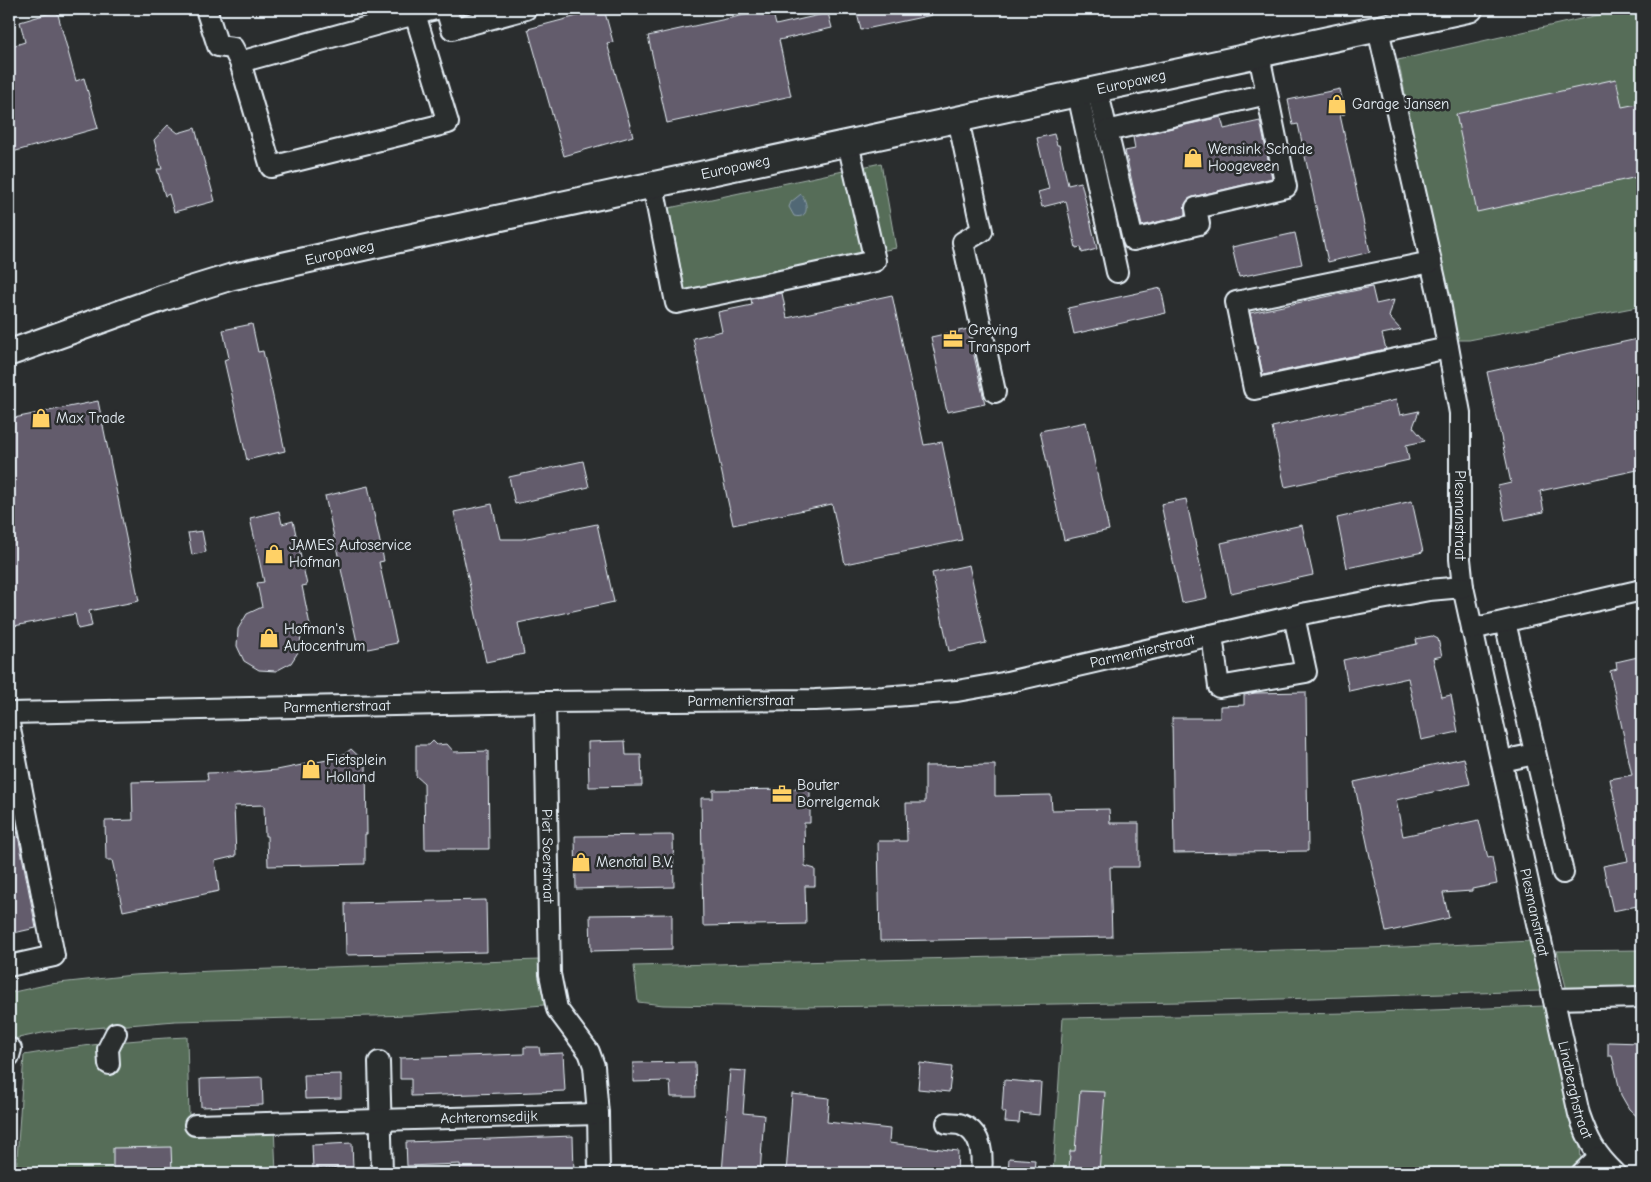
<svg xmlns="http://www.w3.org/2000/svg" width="1651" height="1182" viewBox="0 0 1651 1182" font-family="'Comic Neue',sans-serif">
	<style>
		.green { fill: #576d59; stroke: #a0afa8 }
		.water { fill: #516875; stroke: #8d9fa9 }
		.building { fill: #645c6c; stroke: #e8f1f8 }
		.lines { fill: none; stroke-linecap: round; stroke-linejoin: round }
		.minor-casing { stroke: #e8f1f8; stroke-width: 24 }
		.major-casing { stroke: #e8f1f8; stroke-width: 29 }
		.minor { stroke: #2a2d2e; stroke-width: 20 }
		.major { stroke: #2a2d2e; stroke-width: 25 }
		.labels { text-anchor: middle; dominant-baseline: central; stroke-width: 5; stroke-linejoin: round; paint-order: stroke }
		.street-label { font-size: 15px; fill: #e8f1f8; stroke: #2a2d2e }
		.poi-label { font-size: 15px; fill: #e8f1f8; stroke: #2a2d2e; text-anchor: start }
	</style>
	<rect width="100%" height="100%" fill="#2a2d2e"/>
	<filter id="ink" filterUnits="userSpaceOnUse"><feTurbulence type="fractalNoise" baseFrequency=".02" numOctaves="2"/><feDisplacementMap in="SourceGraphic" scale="10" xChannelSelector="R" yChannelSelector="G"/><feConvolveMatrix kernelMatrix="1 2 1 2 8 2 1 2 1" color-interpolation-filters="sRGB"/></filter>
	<g filter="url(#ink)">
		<path class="green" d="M 1625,9 L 1642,9 L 1642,306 L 1469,340 L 1456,340 L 1398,60 Z
			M 881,163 L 896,248 L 685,290 L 669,208 Z
			M 1531,941 L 1542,991 L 1182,1002 L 993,1005 L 796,1007 L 663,1005 L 638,1002 L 634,966 L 1405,947 Z
			M 1642,950 L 1642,989 L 1567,991 L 1557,951 Z
			M 540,960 L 544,1005 L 413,1015 L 175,1021 L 47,1032 L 9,1040 L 9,993 L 50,984 L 133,975 L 212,971 Z
			M 1544,1006 L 1570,1120 L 1580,1146 L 1581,1159 L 1577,1167 L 1570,1173 L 1053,1173 L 1063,1018 L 1348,1013 Z
			M 187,1037 L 189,1117 L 193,1129 L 274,1126 L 276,1173 L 16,1173 L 24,1055 C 78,1046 132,1039 187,1037 Z"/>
		<path class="water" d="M 801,194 C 808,202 810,220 794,216 L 789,207 L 791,202 Z"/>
		<path class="building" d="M 604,9 L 613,42 L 607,43 L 633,136 L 564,156 L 528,29 Z
			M 772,9 L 776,25 L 828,13 L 832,28 L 779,40 L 791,96 L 667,123 L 648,36 Z
			M 856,9 L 932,9 L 932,15 L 861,30 Z
			M 57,11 L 76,81 L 84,78 L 98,128 L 9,153 L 9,47 L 25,42 L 20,22 Z
			M 1616,79 L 1622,107 L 1642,103 L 1642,176 L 1477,212 L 1456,114 Z
			M 1340,89 L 1345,114 L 1340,115 L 1370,252 L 1328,262 L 1298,124 L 1293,125 L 1288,100 Z
			M 1221,117 L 1224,129 L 1260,121 L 1272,178 L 1193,197 L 1188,200 L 1185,204 L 1185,215 L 1142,226 L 1125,151 L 1135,149 L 1133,137 Z
			M 168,125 L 178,133 L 195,128 L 215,201 L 174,212 L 169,194 L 165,196 L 157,169 L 162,169 L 154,140 Z
			M 1054,134 L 1057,145 L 1059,145 L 1068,185 L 1081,182 L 1097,249 L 1082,253 L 1081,247 L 1076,248 L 1066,201 L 1042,207 L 1038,192 L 1049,189 L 1037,138 Z
			M 1295,233 L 1302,264 L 1239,277 L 1232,247 Z
			M 1372,287 L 1376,304 L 1394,300 L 1389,317 L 1401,330 L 1382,334 L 1386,349 L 1263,375 L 1250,313 Z
			M 1161,288 L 1166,313 L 1074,334 L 1068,308 Z
			M 782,293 L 787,318 L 892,295 L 924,445 L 942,442 L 962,540 L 845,564 L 832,504 L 733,525 L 693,338 L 722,331 L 718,312 L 752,305 L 751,299 Z
			M 252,324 L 258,352 L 263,351 L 285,451 L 247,460 L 224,360 L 229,358 L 223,330 Z
			M 968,329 L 985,404 L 947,412 L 931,337 Z
			M 1642,338 L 1642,469 L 1540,491 L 1544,512 L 1505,520 L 1498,486 L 1511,483 L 1487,372 Z
			M 1396,400 L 1400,415 L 1419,411 L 1413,427 L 1425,441 L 1406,445 L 1409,460 L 1285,487 L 1272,427 Z
			M 98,401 L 139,601 L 89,611 L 92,626 L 78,629 L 75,614 L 9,627 L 9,419 Z
			M 1086,422 L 1109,530 L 1064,540 L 1040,431 Z
			M 583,461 L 589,487 L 515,504 L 509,477 Z
			M 368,486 L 384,561 L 379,562 L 397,643 L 368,649 L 357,642 L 325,496 Z
			M 1186,499 L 1207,598 L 1182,603 L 1161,504 Z
			M 1412,501 L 1423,552 L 1347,568 L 1337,518 Z
			M 492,504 L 500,539 L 522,539 L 597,524 L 614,602 L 518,623 L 524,654 L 486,662 L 454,512 Z
			M 279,511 L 282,524 L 293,521 L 307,585 L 302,586 L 311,630 L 301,632 L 300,649 L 291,663 L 276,671 L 259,670 L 244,661 L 237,646 L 238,629 L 247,614 L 262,607 L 257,583 L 264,582 L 250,518 Z
			M 1302,525 L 1313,575 L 1231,593 L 1221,543 Z
			M 202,531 L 206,552 L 192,555 L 188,533 Z
			M 969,565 L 986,643 L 949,651 L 932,573 Z
			M 1432,636 L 1438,639 L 1442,656 L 1433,658 L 1442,697 L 1451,695 L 1458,732 L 1421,740 L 1408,678 L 1349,691 L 1343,660 L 1417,644 L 1416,639 Z
			M 1642,656 L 1642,905 L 1613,911 L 1603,866 L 1628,861 L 1610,779 L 1632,775 L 1610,671 L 1617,669 L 1616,662 Z
			M 1306,692 L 1308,851 L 1174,853 L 1172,718 L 1220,718 L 1220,706 L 1244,705 L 1244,695 L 1255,693 Z
			M 433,741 L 437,745 L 447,744 L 454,752 L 488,751 L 489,849 L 425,849 L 424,783 L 416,776 L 416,745 L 429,745 Z
			M 625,741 L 626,755 L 641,755 L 642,786 L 589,787 L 588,742 Z
			M 351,749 L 366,763 L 367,834 L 365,834 L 365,864 L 268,866 L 267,836 L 265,836 L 264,805 L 234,806 L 236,856 L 215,861 L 219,891 L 123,911 L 112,860 L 106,860 L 105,821 L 133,820 L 132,782 L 208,780 L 207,773 L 241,772 L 241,773 L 277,770 L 327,760 L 346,753 Z
			M 1464,758 L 1470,784 L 1396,800 L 1403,836 L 1479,820 L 1488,858 L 1492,857 L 1497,884 L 1472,889 L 1472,891 L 1443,893 L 1449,918 L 1386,932 L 1354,782 Z
			M 995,765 L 995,796 L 1051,795 L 1052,810 L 1109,809 L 1110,823 L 1139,823 L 1139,867 L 1110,867 L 1112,937 L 880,941 L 878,841 L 907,841 L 906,803 L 925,803 L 925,766 Z
			M 796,787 L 810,790 L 810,823 L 804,823 L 805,866 L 815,869 L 815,886 L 805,886 L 806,924 L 703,926 L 701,798 L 713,798 L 713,790 L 796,789 Z
			M 9,799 L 11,799 L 36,928 L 9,934 Z
			M 673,835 L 674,887 L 576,889 L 575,836 Z
			M 486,900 L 487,952 L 346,955 L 345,903 Z
			M 672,914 L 672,949 L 591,951 L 590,915 Z
			M 1608,1042 L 1642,1043 L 1642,1121 L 1629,1109 L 1621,1095 L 1612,1056 L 1608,1056 Z
			M 524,1047 L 539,1047 L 540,1054 L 563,1053 L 565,1091 L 411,1096 L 411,1079 L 400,1079 L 400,1058 L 524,1054 Z
			M 695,1062 L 696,1097 L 671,1097 L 670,1081 L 633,1082 L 633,1063 Z
			M 920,1063 L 952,1067 L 949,1092 L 918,1089 Z
			M 730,1070 L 746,1071 L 743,1113 L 764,1115 L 760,1173 L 722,1173 Z
			M 341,1074 L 341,1098 L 305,1099 L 304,1075 Z
			M 262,1077 L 263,1105 L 201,1107 L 200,1079 Z
			M 1004,1080 L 1041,1083 L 1039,1115 L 1020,1113 L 1019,1123 L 1005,1122 L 1006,1112 L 1002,1112 Z
			M 1080,1091 L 1105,1092 L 1099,1173 L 1069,1173 L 1070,1151 L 1075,1151 Z
			M 792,1094 L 829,1098 L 827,1122 L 890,1129 L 889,1143 L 958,1151 L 957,1173 L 786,1173 Z
			M 573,1136 L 574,1173 L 461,1173 L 460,1164 L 407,1166 L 406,1142 Z
			M 352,1143 L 353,1168 L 313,1169 L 312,1145 Z
			M 171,1147 L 172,1173 L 113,1173 L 113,1148 Z
			M 1009,1158 L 1035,1160 L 1034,1173 L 1008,1173 Z"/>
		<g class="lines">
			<defs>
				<g id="minor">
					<path d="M 206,9 L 218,46 L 233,48 L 240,62"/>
					<path d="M 446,9 L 452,29 L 526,9"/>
					<path d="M 415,14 L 448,123 L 271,167 L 240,62 L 415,14 L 436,9"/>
					<path id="s1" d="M 1378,29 L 1439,297 L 1460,413 L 1460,559 L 1463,587 L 1579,1114 C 1588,1140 1595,1154 1615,1173"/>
					<path d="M 1097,89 L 1133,240 L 1199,224 L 1196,208 L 1286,187 L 1267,94"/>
					<path d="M 1078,94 L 1117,272"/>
					<path d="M 958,119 L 982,231 L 963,242 L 995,392"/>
					<path d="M 1107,131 L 1267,94 L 1259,55"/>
					<path d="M 653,185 L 676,303 L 875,261 L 848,143"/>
					<path d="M 1431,262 L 1236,302 L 1254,389 L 1448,348"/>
					<path d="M 1505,622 L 1563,873"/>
					<path d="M 1472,629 L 1642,590"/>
					<path d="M 1212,635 L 1219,687 L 1306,672 L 1294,616"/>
					<path id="s2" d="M 545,702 L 550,974 L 557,1009 L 589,1052 L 594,1066 L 598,1114 L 599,1173"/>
					<path id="s3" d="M 9,713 L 545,702 L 815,700 L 883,697 L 957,691 L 1003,683 L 1307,613 L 1429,590 L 1463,587"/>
					<path d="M 9,724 L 54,956 L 9,966"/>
					<path d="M 1502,761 L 1535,754"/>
					<path d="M 1554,999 L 1642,997"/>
					<path d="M 9,1056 L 11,1049"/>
					<path d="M 379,1062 L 382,1173"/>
					<path d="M 109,1064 L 108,1049 L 116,1033"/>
					<path d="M 947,1123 C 951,1124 958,1123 962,1125 C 982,1133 983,1155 981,1173"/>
					<path id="s4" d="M 195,1125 L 598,1114"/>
					<path d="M 1582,1173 L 1599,1157"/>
				</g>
				<g id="major">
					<path id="s5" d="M 9,353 L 163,298 L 231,277 L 392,241 L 1470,9"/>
				</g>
			</defs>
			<use href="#minor" class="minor-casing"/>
			<use href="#major" class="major-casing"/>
			<use href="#minor" class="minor"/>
			<use href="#major" class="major"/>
		</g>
	</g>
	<defs>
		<symbol id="shop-bare" viewBox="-9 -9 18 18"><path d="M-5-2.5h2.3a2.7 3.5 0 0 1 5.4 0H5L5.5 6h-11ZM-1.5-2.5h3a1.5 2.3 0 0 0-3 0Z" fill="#ffd166" stroke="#2a2d2e" stroke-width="2.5" paint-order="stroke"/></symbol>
		<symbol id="office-bare" viewBox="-9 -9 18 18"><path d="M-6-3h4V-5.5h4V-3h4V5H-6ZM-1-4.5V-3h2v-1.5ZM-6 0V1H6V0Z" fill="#ffd166" stroke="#2a2d2e" stroke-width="2.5" paint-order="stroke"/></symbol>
	</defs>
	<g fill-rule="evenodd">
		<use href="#shop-bare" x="1323" y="90" width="28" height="28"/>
		<use href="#shop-bare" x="1179" y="144" width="28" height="28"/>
		<use href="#office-bare" x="939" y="325" width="28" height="28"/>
		<use href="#shop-bare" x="27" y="404" width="28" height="28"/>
		<use href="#shop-bare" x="260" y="540" width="28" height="28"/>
		<use href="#shop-bare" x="255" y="624" width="28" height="28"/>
		<use href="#shop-bare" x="297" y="755" width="28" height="28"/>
		<use href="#office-bare" x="768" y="780" width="28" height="28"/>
		<use href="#shop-bare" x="567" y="848" width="28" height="28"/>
	</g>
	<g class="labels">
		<g class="street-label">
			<text stroke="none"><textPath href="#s5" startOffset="1156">Europaweg</textPath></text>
			<text stroke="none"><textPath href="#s5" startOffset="751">Europaweg</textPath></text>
			<text stroke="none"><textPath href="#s5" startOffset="346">Europaweg</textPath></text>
			<text stroke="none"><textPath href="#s1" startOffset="495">Plesmanstraat</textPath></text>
			<text stroke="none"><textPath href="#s3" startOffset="1138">Parmentierstraat</textPath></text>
			<text stroke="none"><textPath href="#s3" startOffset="732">Parmentierstraat</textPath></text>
			<text stroke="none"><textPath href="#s3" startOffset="328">Parmentierstraat</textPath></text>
			<text stroke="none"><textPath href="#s2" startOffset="154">Piet Soerstraat</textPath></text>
			<text stroke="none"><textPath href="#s1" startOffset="900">Plesmanstraat</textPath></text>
			<text stroke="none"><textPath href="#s1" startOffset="1082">Lindberghstraat</textPath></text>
			<text stroke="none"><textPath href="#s4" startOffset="294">Achteromsedijk</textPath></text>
		</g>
		<g class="poi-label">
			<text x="1352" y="104">Garage Jansen</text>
			<text x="1208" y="149">Wensink Schade<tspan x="1208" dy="17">Hoogeveen</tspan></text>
			<text x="968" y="330">Greving<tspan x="968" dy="17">Transport</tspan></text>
			<text x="56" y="418">Max Trade</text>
			<text x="289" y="545">JAMES Autoservice<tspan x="289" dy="17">Hofman</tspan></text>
			<text x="284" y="629">Hofman's<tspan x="284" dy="17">Autocentrum</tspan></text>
			<text x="326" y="760">Fietsplein<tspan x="326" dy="17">Holland</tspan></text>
			<text x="797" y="785">Bouter<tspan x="797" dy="17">Borrelgemak</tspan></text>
			<text x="596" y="862">Menotal B.V.</text>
		</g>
	</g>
	<rect width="1651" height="1182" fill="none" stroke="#2a2d2e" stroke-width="30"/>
	<rect x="15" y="15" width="1621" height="1152" fill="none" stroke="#e8f1f8" stroke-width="2" filter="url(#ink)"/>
</svg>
